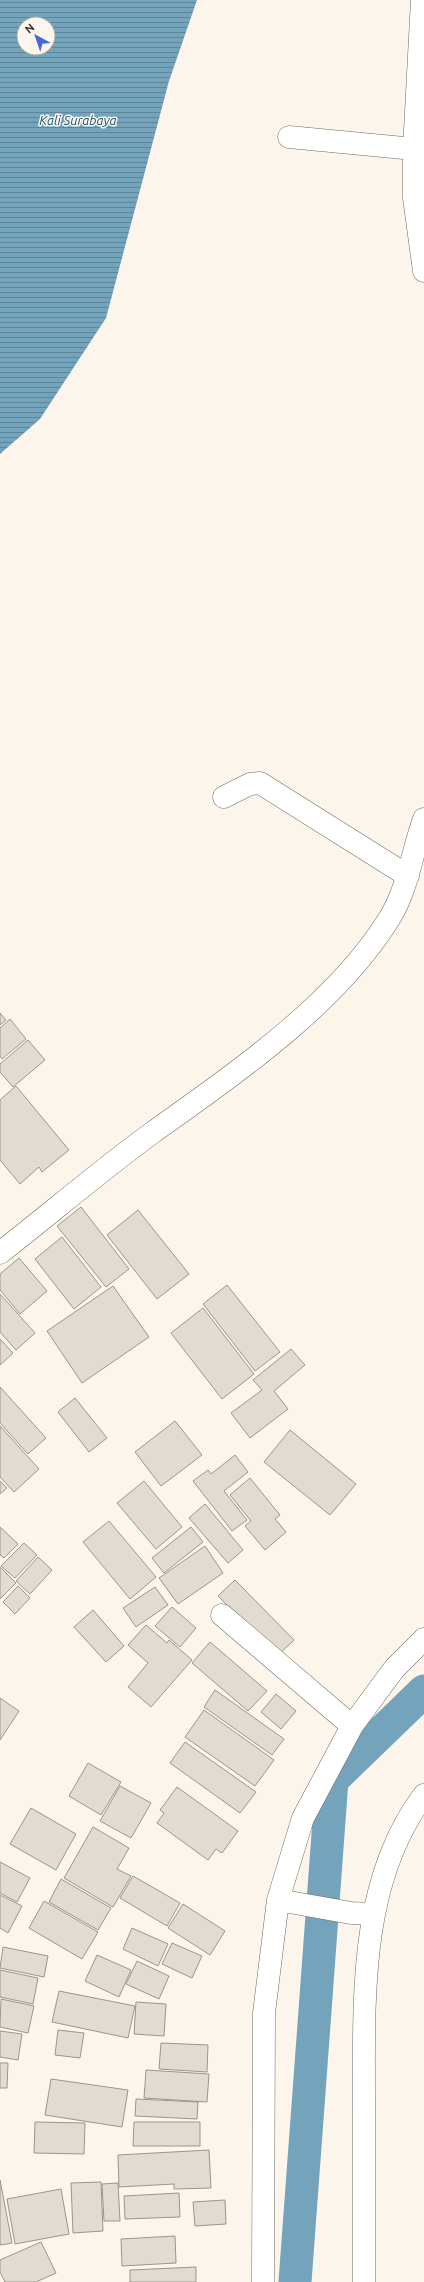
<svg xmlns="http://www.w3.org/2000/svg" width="424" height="2282" viewBox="0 0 424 2282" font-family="Ubuntu,sans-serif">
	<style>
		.water { fill: url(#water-rules); fill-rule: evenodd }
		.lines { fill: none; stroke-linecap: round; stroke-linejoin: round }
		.canal { stroke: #73a4bb; stroke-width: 33 }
		.building { fill: #e1dbd1; stroke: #9b968d }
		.minor-casing { stroke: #706b63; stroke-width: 23 }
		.minor { stroke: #fff; stroke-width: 22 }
		.labels { text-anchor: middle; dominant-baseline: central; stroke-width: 3; stroke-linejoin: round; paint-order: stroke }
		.water-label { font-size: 13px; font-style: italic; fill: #16556e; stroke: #fbf5eb }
	</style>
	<defs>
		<pattern id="water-rules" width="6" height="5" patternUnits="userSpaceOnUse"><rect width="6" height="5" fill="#73a4bb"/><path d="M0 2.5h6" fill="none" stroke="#5f8698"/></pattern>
	</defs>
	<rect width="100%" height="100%" fill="#fbf5eb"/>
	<path class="water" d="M 0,0 L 197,0 L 169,81 L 106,318 L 40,419 L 0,454 ZM 24,24 L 48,24 L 48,48 L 24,48 Z"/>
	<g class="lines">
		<path class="canal" d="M 295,2282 L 332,1780 L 424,1691"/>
	</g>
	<path class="building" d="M 0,1013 L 6,1020 L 0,1025 Z
		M 10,1019 L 26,1039 L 2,1059 L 0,1056 L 0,1028 Z
		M 28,1040 L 45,1060 L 13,1087 L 0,1072 L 0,1064 Z
		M 16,1086 L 69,1150 L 42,1172 L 39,1167 L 20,1184 L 0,1160 L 0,1100 Z
		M 81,1207 L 129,1269 L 106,1287 L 57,1226 Z
		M 138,1210 L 189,1274 L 157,1299 L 107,1235 Z
		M 62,1237 L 101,1287 L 74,1309 L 35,1259 Z
		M 19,1258 L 47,1291 L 20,1314 L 0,1290 L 0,1274 Z
		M 227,1285 L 280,1352 L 255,1371 L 203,1304 Z
		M 113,1286 L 149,1337 L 82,1383 L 47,1331 Z
		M 0,1294 L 35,1333 L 16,1350 L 0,1332 Z
		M 203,1308 L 254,1374 L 222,1399 L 171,1333 Z
		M 0,1339 L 13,1353 L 0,1365 Z
		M 291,1349 L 305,1365 L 274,1391 L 288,1409 L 250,1438 L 231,1413 L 262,1390 L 253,1380 Z
		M 0,1387 L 46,1438 L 28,1454 L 0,1423 Z
		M 75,1398 L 107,1438 L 89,1452 L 58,1412 Z
		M 175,1421 L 202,1455 L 161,1486 L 135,1452 Z
		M 0,1426 L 39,1469 L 14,1492 L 0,1477 Z
		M 290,1430 L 356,1484 L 330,1515 L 264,1462 Z
		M 235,1455 L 248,1472 L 224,1491 L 247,1520 L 232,1531 L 193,1481 L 208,1470 L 211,1474 Z
		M 250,1478 L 280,1515 L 275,1519 L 286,1532 L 265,1550 L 245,1526 L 251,1521 L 230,1495 Z
		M 0,1481 L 7,1488 L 0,1494 Z
		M 144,1481 L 182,1527 L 156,1549 L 117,1503 Z
		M 205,1504 L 243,1550 L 228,1563 L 189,1518 Z
		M 109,1521 L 156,1577 L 130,1599 L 83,1542 Z
		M 0,1527 L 18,1544 L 4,1558 L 0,1555 Z
		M 191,1527 L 203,1542 L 164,1573 L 152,1558 Z
		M 24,1543 L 37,1555 L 15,1578 L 1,1566 Z
		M 205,1546 L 223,1573 L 178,1604 L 159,1578 Z
		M 38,1557 L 52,1570 L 30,1594 L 16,1581 Z
		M 0,1567 L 16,1583 L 0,1599 Z
		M 235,1580 L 294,1640 L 277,1656 L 218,1596 Z
		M 18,1586 L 30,1598 L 15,1614 L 3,1602 Z
		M 155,1587 L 168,1605 L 136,1627 L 123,1608 Z
		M 172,1607 L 196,1628 L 180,1647 L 155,1626 Z
		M 93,1610 L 124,1646 L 106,1662 L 74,1627 Z
		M 146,1625 L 167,1643 L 169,1640 L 192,1660 L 151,1707 L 128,1687 L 148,1663 L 128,1645 Z
		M 210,1642 L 267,1691 L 248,1711 L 192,1663 Z
		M 215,1690 L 284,1739 L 272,1755 L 204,1707 Z
		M 276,1694 L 296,1711 L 281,1729 L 261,1712 Z
		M 0,1698 L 19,1711 L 0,1740 Z
		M 204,1710 L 274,1760 L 255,1786 L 185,1737 Z
		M 185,1742 L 256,1792 L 240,1813 L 170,1763 Z
		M 88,1763 L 121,1782 L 101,1815 L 69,1796 Z
		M 120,1786 L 151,1803 L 131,1838 L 100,1821 Z
		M 177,1787 L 238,1831 L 222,1853 L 216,1849 L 208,1860 L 157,1823 L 164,1813 L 160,1810 Z
		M 31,1808 L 76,1834 L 56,1870 L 10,1844 Z
		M 93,1827 L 129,1848 L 117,1869 L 131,1876 L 113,1907 L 64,1878 Z
		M 0,1862 L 30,1878 L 17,1902 L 0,1893 Z
		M 133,1876 L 180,1903 L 167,1926 L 120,1898 Z
		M 61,1879 L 111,1908 L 98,1930 L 49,1902 Z
		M 0,1895 L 22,1906 L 8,1933 L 0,1928 Z
		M 44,1901 L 98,1932 L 82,1959 L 29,1928 Z
		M 183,1904 L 225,1931 L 210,1955 L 168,1928 Z
		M 132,1928 L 168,1944 L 158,1966 L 123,1949 Z
		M 172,1943 L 202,1956 L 192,1978 L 162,1964 Z
		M 3,1947 L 48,1956 L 44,1977 L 0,1968 Z
		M 97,1955 L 131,1970 L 119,1997 L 85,1981 Z
		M 137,1961 L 169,1976 L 159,1999 L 126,1984 Z
		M 0,1970 L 38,1978 L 33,2004 L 0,1997 Z
		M 59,1991 L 135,2006 L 128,2038 L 52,2022 Z
		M 1,1999 L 34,2006 L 28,2033 L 0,2027 Z
		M 136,2002 L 166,2004 L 164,2036 L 134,2034 Z
		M 58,2030 L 84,2033 L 80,2058 L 55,2055 Z
		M 0,2031 L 22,2034 L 18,2060 L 0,2057 Z
		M 161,2043 L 208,2045 L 207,2072 L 159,2069 Z
		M 0,2063 L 8,2063 L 7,2088 L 0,2088 Z
		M 146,2070 L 209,2074 L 207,2102 L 144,2098 Z
		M 51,2079 L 128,2090 L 122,2127 L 45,2115 Z
		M 136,2099 L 198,2102 L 197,2119 L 135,2116 Z
		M 35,2122 L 85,2123 L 84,2154 L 34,2153 Z
		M 134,2122 L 200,2122 L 200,2146 L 133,2146 Z
		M 209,2150 L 211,2188 L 174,2189 L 174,2184 L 119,2187 L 118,2155 Z
		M 0,2180 L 12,2243 L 0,2245 Z
		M 101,2182 L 103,2231 L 73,2233 L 71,2183 Z
		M 118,2183 L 120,2221 L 104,2221 L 102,2184 Z
		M 61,2189 L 69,2234 L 15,2244 L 7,2199 Z
		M 179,2193 L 180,2217 L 125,2219 L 124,2196 Z
		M 225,2200 L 226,2224 L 195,2226 L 193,2202 Z
		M 175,2236 L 176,2263 L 122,2266 L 121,2239 Z
		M 41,2242 L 56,2273 L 36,2282 L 5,2282 L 0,2272 L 0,2260 Z
		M 196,2267 L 196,2282 L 130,2282 L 130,2270 Z"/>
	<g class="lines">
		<defs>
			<path id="minor" d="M 422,0 L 414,149 L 414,198 L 424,271
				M 289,137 L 414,149
				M 224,797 L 250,784 L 260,783 L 408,876
				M 0,1253 C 51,1213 100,1171 152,1133 C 234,1074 335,1006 389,919 C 408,889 412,852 424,819
				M 222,1615 L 352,1726
				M 278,1900 L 351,1913 L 373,1914
				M 263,2282 L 264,2013 L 278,1900 L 303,1818 L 352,1726 L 394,1669 L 424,1639
				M 364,2282 C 364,2222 364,2161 364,2101 C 364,1998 359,1881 424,1795"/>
		</defs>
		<use href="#minor" class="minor-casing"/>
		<use href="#minor" class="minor"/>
	</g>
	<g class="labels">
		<g class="water-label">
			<text x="78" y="120">Kali Surabaya</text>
		</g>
	</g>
	<g transform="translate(36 36) rotate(320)"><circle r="19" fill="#fbf5eb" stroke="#aba69f"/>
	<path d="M0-3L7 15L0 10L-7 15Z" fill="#4769dc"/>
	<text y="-6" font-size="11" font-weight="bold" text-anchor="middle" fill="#32302c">N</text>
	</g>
</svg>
